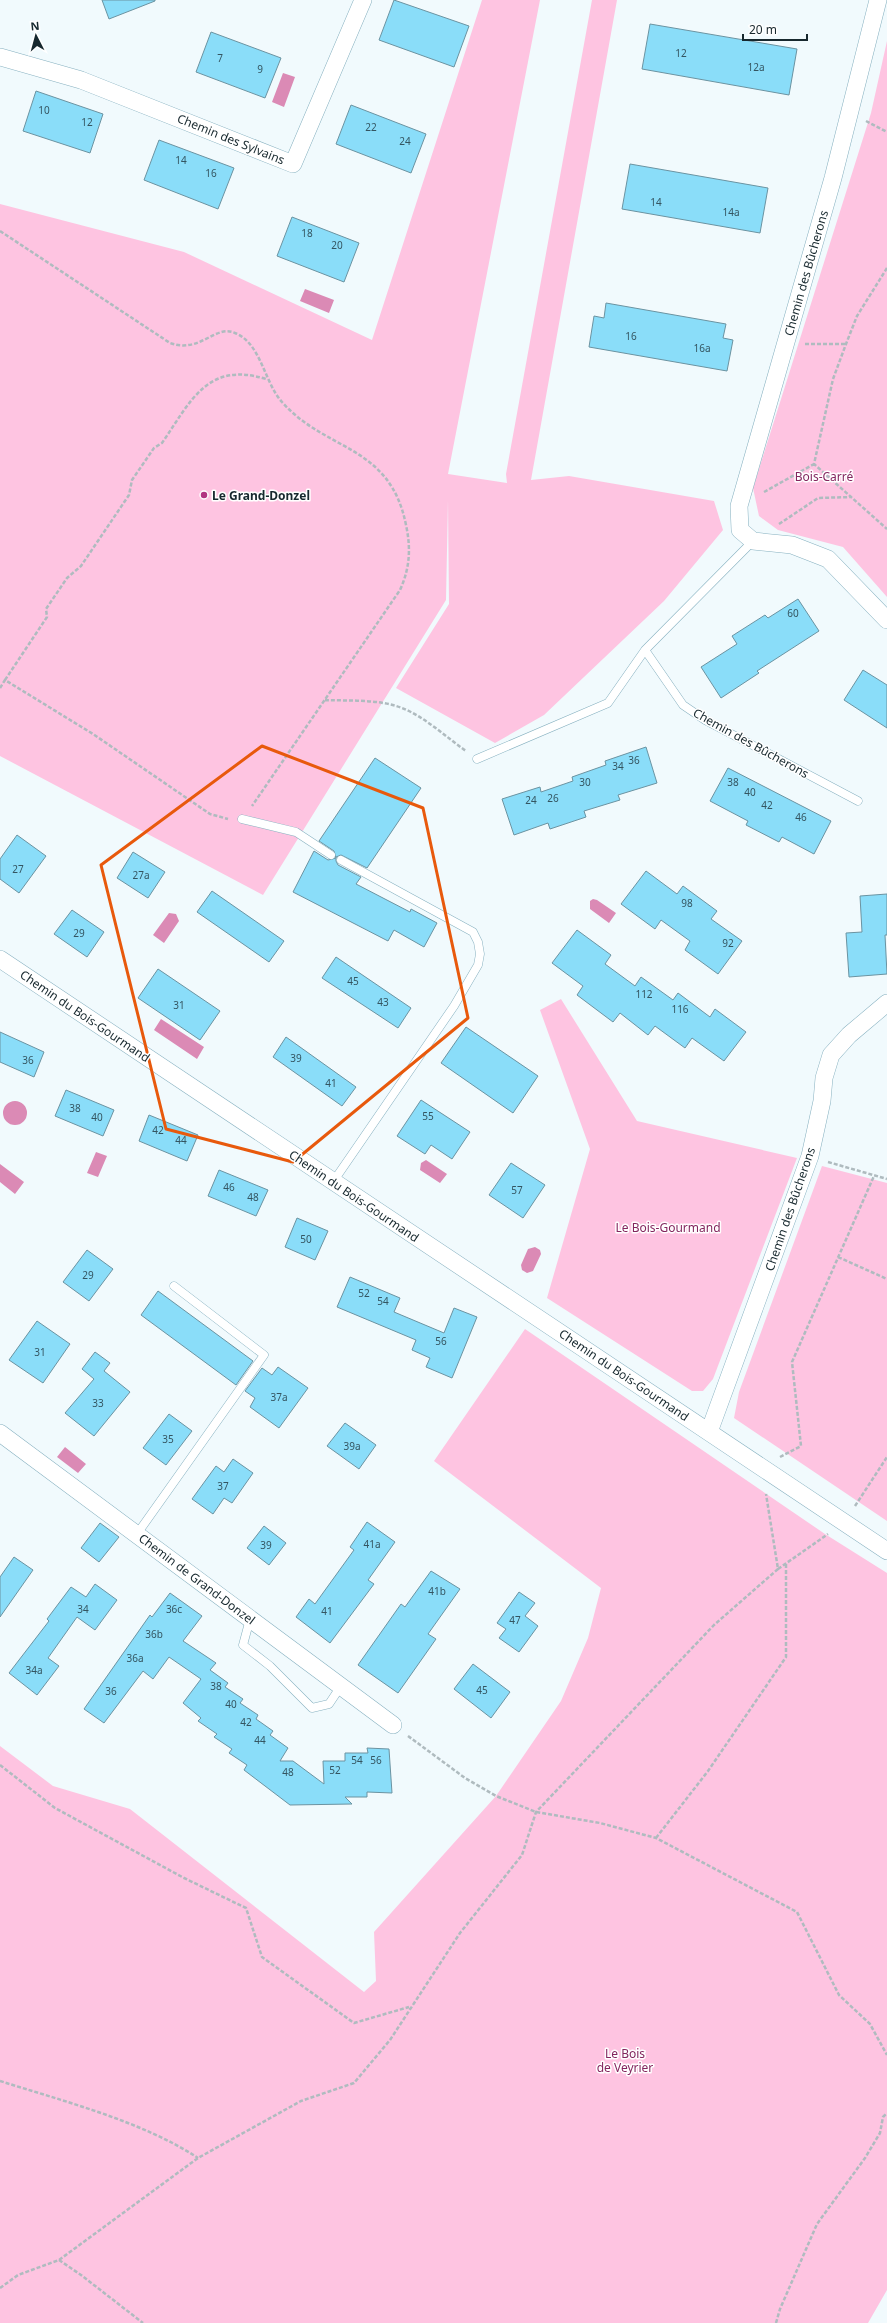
<svg xmlns="http://www.w3.org/2000/svg" width="887" height="2323" viewBox="0 0 887 2323" font-family="'Noto Sans',sans-serif">
	<style>
		.green { fill: #fec4e1 }
		.water { fill: #db8ab5 }
		.building { fill: #8addf9; stroke: #6b93a1 }
		.lines { fill: none; stroke-linecap: round; stroke-linejoin: round }
		.lane-casing { stroke: #87b1c0; stroke-width: 9 }
		.street-casing { stroke: #87b1c0; stroke-width: 18 }
		.path { stroke: #afbbbf; stroke-width: 2.5; stroke-dasharray: 4 2; stroke-linecap: butt }
		.lane { stroke: #fff; stroke-width: 8 }
		.street { stroke: #fff; stroke-width: 17 }
		.marked { fill: none; stroke: #e8590c; stroke-width: 3; stroke-linejoin: round }
		.poi-dot { fill: #b23482; stroke: #fff; stroke-width: 1.5 }
		.labels { text-anchor: middle; dominant-baseline: central; stroke-width: 3; stroke-linejoin: round; paint-order: stroke }
		.number-label { font-size: 10px; fill: #345561 }
		.street-label { font-size: 12px; fill: #17282e; stroke: #fff }
		.park-label { font-size: 12px; fill: #83255e; stroke: #fff }
		.poi-label { font-size: 12px; font-weight: bold; fill: #17282e; stroke: #fff; text-anchor: start }
	</style>
	<rect width="100%" height="100%" fill="#f1fafd"/>
	<path class="green" d="M 482,0 L 540,0 L 448,474 L 507,483 L 506,474 L 592,0 L 617,0 L 531,480 L 569,476 L 714,501 L 723,530 L 664,601 L 544,715 L 495,743 L 396,688 L 449,604 L 448,500 L 446,600 L 263,895 L 0,756 L 0,204 L 184,252 L 372,340 Z
		M 887,41 L 887,597 L 843,547 L 778,530 L 759,516 L 753,488 L 871,113 Z
		M 561,999 L 637,1121 L 797,1158 L 713,1379 L 703,1391 L 692,1391 L 547,1298 L 590,1149 L 540,1010 Z
		M 822,1166 L 887,1183 L 887,1521 L 734,1418 L 739,1392 Z
		M 525,1329 L 825,1534 L 887,1573 L 887,2290 L 868,2323 L 0,2323 L 0,1746 L 53,1786 L 130,1809 L 364,1992 L 376,1981 L 374,1932 L 496,1796 L 561,1701 L 588,1638 L 601,1588 L 434,1461 Z"/>
	<path class="water" d="M 283,73 L 295,77 L 284,107 L 272,102 Z
		M 305,289 L 334,300 L 329,313 L 300,301 Z
		M 593,899 L 597,900 L 616,913 L 609,923 L 590,909 L 590,901 Z
		M 169,913 L 176,914 L 179,921 L 164,943 L 153,935 Z
		M 161,1019 L 204,1047 L 197,1059 L 154,1030 Z
		M3 1113a12 12 0 1 1 24 0a12 12 0 1 1-24 0Z
		M 96,1152 L 107,1156 L 98,1177 L 87,1173 Z
		M 426,1160 L 447,1174 L 440,1183 L 420,1170 L 421,1163 Z
		M 0,1164 L 24,1182 L 15,1194 L 0,1182 Z
		M 535,1247 L 540,1250 L 541,1254 L 533,1271 L 527,1273 L 522,1270 L 521,1265 L 528,1249 Z
		M 65,1447 L 86,1464 L 78,1473 L 57,1457 Z"/>
	<path class="building" d="M 102,0 L 155,0 L 155,1 L 109,19 Z
		M 394,0 L 469,26 L 454,67 L 379,40 Z
		M 650,24 L 797,49 L 789,95 L 642,69 Z
		M 211,32 L 281,58 L 265,98 L 196,72 Z
		M 36,91 L 103,114 L 90,153 L 23,131 Z
		M 351,105 L 426,134 L 411,173 L 336,144 Z
		M 159,140 L 234,168 L 218,209 L 144,180 Z
		M 630,164 L 768,188 L 760,233 L 622,209 Z
		M 292,217 L 359,243 L 344,282 L 277,256 Z
		M 606,303 L 726,324 L 723,338 L 733,340 L 727,371 L 589,347 L 594,316 L 604,318 Z
		M 798,599 L 819,631 L 757,671 L 759,673 L 721,698 L 701,667 L 737,644 L 732,636 L 765,615 L 768,618 Z
		M 863,670 L 887,685 L 887,728 L 844,700 Z
		M 646,747 L 657,783 L 618,795 L 620,800 L 584,811 L 586,817 L 550,829 L 548,823 L 514,835 L 502,799 L 540,787 L 541,792 L 573,781 L 572,777 L 606,765 L 605,761 Z
		M 375,758 L 421,788 L 367,868 L 341,855 L 336,857 L 336,861 L 338,865 L 361,877 L 356,884 L 410,912 L 411,909 L 437,923 L 424,947 L 394,930 L 388,941 L 293,892 L 314,851 L 328,860 L 336,858 L 334,851 L 319,841 Z
		M 728,768 L 831,821 L 814,854 L 782,837 L 779,842 L 746,825 L 748,821 L 710,801 Z
		M 17,835 L 46,856 L 19,893 L 0,879 L 0,859 Z
		M 133,852 L 165,872 L 148,898 L 117,878 Z
		M 646,871 L 677,894 L 683,886 L 717,911 L 711,919 L 742,941 L 718,974 L 685,950 L 690,941 L 661,920 L 655,929 L 621,904 Z
		M 212,891 L 284,941 L 269,962 L 197,912 Z
		M 887,894 L 887,935 L 885,935 L 887,974 L 849,977 L 846,933 L 862,932 L 860,896 Z
		M 72,910 L 104,932 L 87,957 L 54,934 Z
		M 577,930 L 611,955 L 605,964 L 635,986 L 641,977 L 673,1000 L 678,993 L 710,1017 L 715,1009 L 746,1032 L 724,1061 L 692,1038 L 685,1048 L 655,1026 L 648,1035 L 620,1013 L 613,1022 L 577,995 L 583,986 L 552,963 Z
		M 336,957 L 411,1008 L 398,1028 L 322,978 Z
		M 158,969 L 220,1011 L 200,1040 L 138,998 Z
		M 466,1027 L 538,1076 L 513,1113 L 441,1063 Z
		M 0,1032 L 44,1052 L 34,1077 L 0,1062 Z
		M 286,1037 L 356,1087 L 342,1106 L 273,1057 Z
		M 66,1090 L 114,1110 L 103,1136 L 55,1116 Z
		M 421,1100 L 470,1132 L 452,1159 L 431,1145 L 425,1154 L 397,1136 Z
		M 149,1115 L 198,1135 L 187,1161 L 139,1141 Z
		M 511,1163 L 545,1185 L 523,1218 L 489,1195 Z
		M 219,1170 L 268,1190 L 256,1216 L 208,1196 Z
		M 297,1218 L 328,1231 L 315,1260 L 285,1247 Z
		M 87,1250 L 113,1269 L 89,1301 L 63,1282 Z
		M 350,1277 L 400,1298 L 394,1312 L 444,1333 L 454,1308 L 477,1317 L 452,1378 L 426,1367 L 430,1358 L 412,1350 L 416,1340 L 337,1307 Z
		M 158,1291 L 253,1361 L 236,1385 L 141,1315 Z
		M 37,1321 L 70,1344 L 43,1383 L 9,1360 Z
		M 95,1352 L 110,1363 L 104,1371 L 130,1392 L 94,1436 L 65,1413 L 94,1379 L 82,1369 Z
		M 278,1367 L 308,1388 L 279,1428 L 250,1407 L 255,1398 L 245,1391 L 262,1368 L 272,1375 Z
		M 169,1414 L 192,1431 L 166,1465 L 143,1448 Z
		M 345,1423 L 376,1445 L 359,1469 L 327,1446 Z
		M 233,1459 L 253,1473 L 232,1503 L 224,1498 L 213,1514 L 192,1499 L 216,1466 L 224,1472 Z
		M 367,1522 L 395,1542 L 368,1580 L 374,1584 L 330,1643 L 296,1617 L 309,1599 L 315,1604 L 354,1550 L 350,1547 Z
		M 100,1523 L 119,1537 L 99,1562 L 81,1548 Z
		M 264,1526 L 286,1543 L 269,1565 L 247,1548 Z
		M 14,1557 L 33,1570 L 0,1617 L 0,1577 Z
		M 431,1571 L 460,1589 L 428,1634 L 436,1639 L 398,1693 L 358,1665 L 401,1604 L 405,1607 Z
		M 95,1584 L 117,1600 L 95,1630 L 77,1617 L 48,1658 L 59,1666 L 37,1695 L 9,1673 L 49,1621 L 47,1619 L 71,1587 L 86,1597 Z
		M 519,1592 L 535,1603 L 525,1616 L 538,1626 L 519,1652 L 499,1638 L 506,1629 L 497,1623 Z
		M 170,1593 L 202,1616 L 183,1641 L 216,1663 L 210,1670 L 228,1683 L 225,1687 L 243,1699 L 240,1703 L 258,1715 L 256,1719 L 273,1731 L 270,1735 L 288,1748 L 280,1761 L 293,1761 L 324,1784 L 323,1761 L 345,1761 L 345,1753 L 368,1753 L 367,1748 L 389,1749 L 392,1793 L 367,1792 L 367,1797 L 345,1797 L 352,1804 L 290,1805 L 244,1770 L 247,1765 L 229,1753 L 232,1749 L 214,1737 L 217,1734 L 198,1721 L 201,1718 L 183,1703 L 201,1679 L 169,1657 L 153,1679 L 143,1671 L 104,1723 L 84,1709 L 150,1615 L 152,1617 Z
		M 473,1664 L 510,1692 L 491,1718 L 454,1689 Z"/>
	<g class="lines">
		<defs>
			<path id="lane" d="M 645,650 L 683,705 L 705,720 L 858,801
				M 477,759 L 608,703 L 645,650 L 753,541
				M 242,819 L 296,832 L 331,855
				M 333,1182 L 454,1006 L 478,965 L 480,954 L 478,942 L 473,932 L 341,860
				M 137,1534 L 264,1355 L 174,1286
				M 250,1619 L 243,1645 L 270,1666 L 312,1708 L 329,1704 L 341,1686"/>
			<path id="street" d="M 878,0 L 833,178 L 739,506 L 740,530 L 753,541 L 792,545 L 828,559 L 887,620
				M 0,57 L 81,80 L 293,164 L 363,0
				M 0,959 L 887,1551
				M 709,1432 L 810,1156 L 822,1101 L 824,1078 L 831,1055 L 849,1035 L 887,1003
				M 0,1433 L 393,1725"/>
		</defs>
		<use href="#lane" class="lane-casing"/>
		<use href="#street" class="street-casing"/>
		<path class="path" d="M 866,121 L 887,132
			M 0,231 L 170,343 C 200,354 215,324 235,333 C 261,343 264,382 282,402 C 326,452 390,444 406,525 C 411,548 410,568 400,590 L 252,806
			M 887,268 L 857,316 L 846,344 L 833,379 L 814,464 L 887,529
			M 805,344 L 846,344
			M 764,492 L 814,464
			M 779,524 L 818,498 L 852,497
			M 5,680 L 47,617 L 46,609 L 67,578 L 81,566 L 129,495 L 132,480 L 154,448 L 162,443 C 191,401 207,361 266,379
			M 0,688 L 5,680 L 93,734 L 210,814 L 228,819
			M 325,700 C 350,701 379,699 402,708 C 425,717 446,737 466,751
			M 828,1162 L 887,1179
			M 838,1257 L 887,1279
			M 780,1457 L 801,1446 L 792,1362 L 874,1176
			M 855,1506 L 887,1457
			M 778,1569 L 828,1534
			M 408,1736 L 465,1778 L 496,1796 L 536,1812 L 600,1823 L 656,1838 L 797,1912 L 839,1995 L 870,2024 L 887,2055
			M 0,1765 L 55,1808 L 184,1878 L 246,1908 L 262,1957 L 354,2023 L 409,2007
			M 656,1838 L 708,1771 L 786,1657 L 786,1563
			M 0,2081 C 63,2101 144,2122 198,2158
			M 59,2260 L 81,2275 L 143,2323
			M 0,2288 L 18,2275 L 59,2260 L 198,2158 L 301,2101 L 354,2083 L 390,2040 L 460,1933 L 522,1855 L 536,1812 L 714,1625 L 778,1569 L 766,1494
			M 776,2323 L 780,2309 L 817,2224 L 865,2158 L 880,2133 L 883,2117 L 887,2113"/>
		<use href="#lane" class="lane"/>
		<use href="#street" class="street"/>
	</g>
	<path class="marked" d="M 262,746 L 423,808 L 468,1018 L 293,1162 L 166,1129 L 101,865 Z"/>
	<circle class="poi-dot" cx="204" cy="495" r="4"/>
	<g class="labels">
		<g class="number-label">
			<text x="681" y="53">12</text>
			<text x="220" y="58">7</text>
			<text x="756" y="67">12a</text>
			<text x="260" y="69">9</text>
			<text x="44" y="110">10</text>
			<text x="87" y="122">12</text>
			<text x="371" y="127">22</text>
			<text x="405" y="141">24</text>
			<text x="181" y="160">14</text>
			<text x="211" y="173">16</text>
			<text x="656" y="202">14</text>
			<text x="731" y="212">14a</text>
			<text x="307" y="233">18</text>
			<text x="337" y="245">20</text>
			<text x="631" y="336">16</text>
			<text x="702" y="348">16a</text>
			<text x="793" y="613">60</text>
			<text x="634" y="760">36</text>
			<text x="618" y="766">34</text>
			<text x="585" y="782">30</text>
			<text x="733" y="782">38</text>
			<text x="750" y="792">40</text>
			<text x="553" y="798">26</text>
			<text x="531" y="800">24</text>
			<text x="767" y="805">42</text>
			<text x="801" y="817">46</text>
			<text x="18" y="869">27</text>
			<text x="141" y="875">27a</text>
			<text x="687" y="903">98</text>
			<text x="79" y="933">29</text>
			<text x="728" y="943">92</text>
			<text x="353" y="981">45</text>
			<text x="644" y="994">112</text>
			<text x="383" y="1002">43</text>
			<text x="179" y="1005">31</text>
			<text x="680" y="1009">116</text>
			<text x="296" y="1058">39</text>
			<text x="28" y="1060">36</text>
			<text x="331" y="1083">41</text>
			<text x="75" y="1108">38</text>
			<text x="428" y="1116">55</text>
			<text x="97" y="1117">40</text>
			<text x="158" y="1130">42</text>
			<text x="181" y="1140">44</text>
			<text x="229" y="1187">46</text>
			<text x="517" y="1190">57</text>
			<text x="253" y="1197">48</text>
			<text x="306" y="1239">50</text>
			<text x="88" y="1275">29</text>
			<text x="364" y="1293">52</text>
			<text x="383" y="1301">54</text>
			<text x="441" y="1341">56</text>
			<text x="40" y="1352">31</text>
			<text x="279" y="1397">37a</text>
			<text x="98" y="1403">33</text>
			<text x="168" y="1439">35</text>
			<text x="352" y="1446">39a</text>
			<text x="223" y="1486">37</text>
			<text x="372" y="1544">41a</text>
			<text x="266" y="1545">39</text>
			<text x="437" y="1591">41b</text>
			<text x="83" y="1609">34</text>
			<text x="174" y="1609">36c</text>
			<text x="327" y="1611">41</text>
			<text x="515" y="1620">47</text>
			<text x="154" y="1634">36b</text>
			<text x="135" y="1658">36a</text>
			<text x="34" y="1670">34a</text>
			<text x="216" y="1686">38</text>
			<text x="482" y="1690">45</text>
			<text x="111" y="1691">36</text>
			<text x="231" y="1704">40</text>
			<text x="246" y="1722">42</text>
			<text x="260" y="1740">44</text>
			<text x="357" y="1760">54</text>
			<text x="376" y="1760">56</text>
			<text x="335" y="1770">52</text>
			<text x="288" y="1772">48</text>
		</g>
		<g class="street-label">
			<text transform="translate(231 139) rotate(22)">Chemin des Sylvains</text>
			<text transform="translate(806 273) rotate(-74)">Chemin des Bûcherons</text>
			<text transform="translate(751 743) rotate(29)">Chemin des Bûcherons</text>
			<text transform="translate(85 1016) rotate(34)">Chemin du Bois-Gourmand</text>
			<text transform="translate(354 1196) rotate(34)">Chemin du Bois-Gourmand</text>
			<text transform="translate(790 1209) rotate(-71)">Chemin des Bûcherons</text>
			<text transform="translate(624 1375) rotate(34)">Chemin du Bois-Gourmand</text>
			<text transform="translate(197 1579) rotate(37)">Chemin de Grand-Donzel</text>
		</g>
		<g class="park-label">
			<text x="824" y="476">Bois-Carré</text>
			<text x="668" y="1227">Le Bois-Gourmand</text>
			<text x="625" y="2053">Le Bois<tspan x="625" dy="14">de Veyrier</tspan></text>
		</g>
		<g class="poi-label">
			<text x="212" y="495">Le Grand-Donzel</text>
		</g>
	</g>
	<g transform="translate(36 36) rotate(354)" stroke="#ffffff" stroke-width="3" paint-order="stroke">
	<path d="M0-3L7 15L0 10L-7 15Z" fill="#17282e"/>
	<text y="-6" font-size="11" font-weight="bold" text-anchor="middle" fill="#17282e">N</text>
	</g>
	<path d="M743 34v6h64v-6" fill="none" stroke="#17282e" stroke-width="2"/>
	<text x="749" y="34" font-size="12" fill="#17282e" stroke="#ffffff" stroke-width="3" paint-order="stroke">20 m</text>
</svg>
